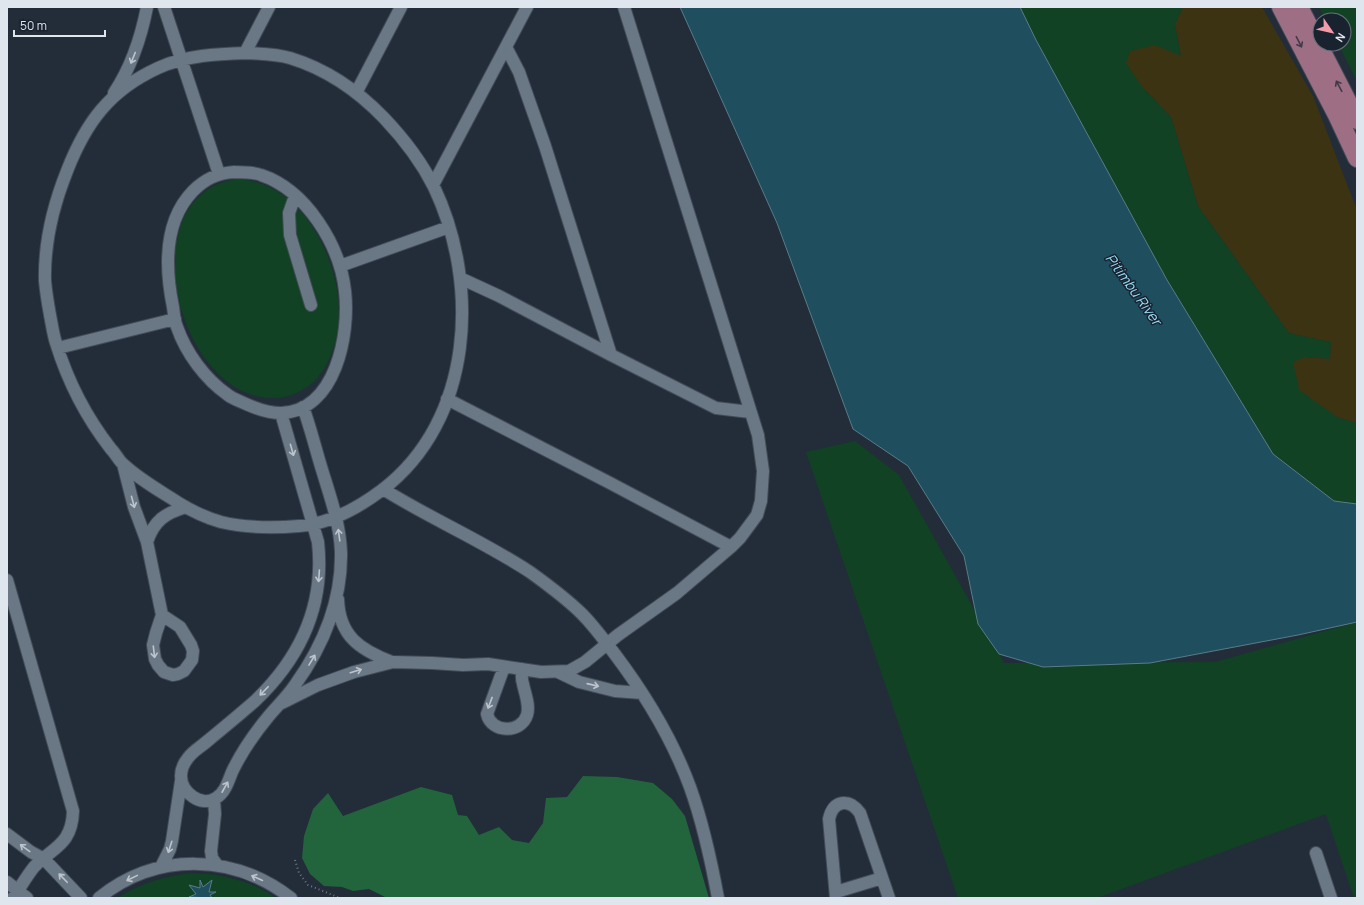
<svg xmlns="http://www.w3.org/2000/svg" width="1364" height="905" viewBox="0 0 1364 905" font-family="Manrope,sans-serif">
	<style>
		.green { fill: #114224 }
		.forest { fill: #22643b }
		.sand { fill: #3c3313 }
		.water { fill: #1f4e5e; stroke: #597c89 }
		.lines { fill: none; stroke-linecap: round; stroke-linejoin: round }
		.street-casing { stroke: #424b56; stroke-width: 14 }
		.primary-casing { stroke: #424b56; stroke-width: 20 }
		.path { stroke: #6e7882; stroke-width: 2; stroke-dasharray: 1 3; stroke-linecap: butt }
		.street { stroke: #6a7785; stroke-width: 12 }
		.primary { stroke: #9e6f84; stroke-width: 18 }
		.oneway { stroke: #413a48 }
		.oneway2 { stroke: #bcc5ce }
		.labels { text-anchor: middle; dominant-baseline: central; stroke-width: 3; stroke-linejoin: round; paint-order: stroke }
		.water-label { font-size: 14px; font-style: italic; fill: #9adcf6; stroke: #19232f }
	</style>
	<rect width="100%" height="100%" fill="#222d39"/>
	<path class="green" d="M 1020,7 L 1183,7 L 1175,24 L 1181,57 L 1143,88 L 1171,117 L 1198,206 L 1289,333 L 1331,342 L 1330,359 L 1305,357 L 1337,417 L 1357,423 L 1357,504 L 1334,501 L 1273,454 L 1167,280 L 1036,40 Z
		M 1319,7 L 1357,7 L 1357,81 L 1338,44 L 1344,44 L 1344,20 L 1325,20 Z
		M 238,179 C 251,180 262,183 273,189 C 331,221 362,323 318,377 C 307,390 290,398 273,398 C 175,398 128,192 238,179 Z
		M 855,441 L 899,475 L 1004,663 L 1215,662 L 1357,622 L 1357,898 L 1354,898 L 1326,814 L 1097,898 L 958,898 L 806,452 Z
		M 193,873 C 223,874 251,881 276,898 L 117,898 C 141,883 165,876 193,873 Z"/>
	<path class="forest" d="M 583,776 L 617,777 L 653,783 L 672,799 L 685,816 L 709,898 L 387,898 L 369,889 L 353,891 L 342,887 L 324,886 L 310,874 L 302,858 L 304,836 L 313,809 L 328,793 L 343,816 L 421,787 L 452,795 L 458,815 L 467,816 L 479,835 L 499,827 L 512,840 L 529,843 L 543,823 L 546,798 L 567,797 Z"/>
	<path class="sand" d="M 1183,7 L 1262,7 L 1313,96 L 1357,210 L 1357,423 L 1337,417 L 1299,390 L 1293,362 L 1305,357 L 1330,359 L 1331,342 L 1289,333 L 1198,206 L 1171,117 L 1143,88 L 1126,63 L 1130,51 L 1155,45 L 1181,56 L 1175,24 Z"/>
	<path class="water" d="M 680,7 L 1020,7 L 1036,40 L 1167,280 L 1273,454 L 1334,501 L 1357,504 L 1357,622 L 1298,635 L 1150,663 L 1043,667 L 999,654 L 978,624 L 964,556 L 908,466 L 853,429 L 777,223 Z
		M 200,880 L 203,887 L 212,880 L 209,892 L 216,892 L 210,895 L 212,898 L 189,897 L 196,894 L 189,885 L 200,888 Z"/>
	<g class="lines">
		<defs>
			<path id="street" d="M 164,7 L 219,174
				M 506,47 L 519,72 L 545,146 L 611,355
				M 245,53 L 269,7
				M 248,53 C 262,54 276,54 290,58 C 326,69 359,92 384,118 C 404,139 421,161 434,187 C 480,284 474,420 382,490 C 358,508 329,524 299,526 C 274,528 246,528 221,522 C 203,517 186,508 171,498 C 155,488 138,478 124,465 C 119,461 116,454 111,449 C 86,417 68,382 56,343 C 53,334 52,325 50,315 C 48,304 46,292 45,281 C 44,242 53,206 67,171 C 86,122 110,90 158,68 C 186,55 218,54 248,53 Z
				M 114,93 C 132,66 141,38 147,7
				M 356,93 L 401,7
				M 234,172 C 243,172 253,172 261,175 C 306,190 340,245 345,291 C 350,334 336,411 281,413 C 268,413 257,409 246,404 C 240,401 233,399 228,395 C 205,379 186,353 177,327 C 174,320 174,313 173,307 C 165,268 163,222 193,191 C 205,179 217,173 234,172 Z
				M 433,185 L 527,7
				M 295,196 L 289,213 L 290,235 L 311,305
				M 340,266 L 449,227
				M 460,278 L 499,296 L 611,355 L 716,408 L 750,412
				M 58,348 L 175,319
				M 447,399 L 610,483 L 731,547
				M 281,413 L 318,542 C 325,605 300,658 255,701 C 239,715 222,729 205,743 C 199,748 192,752 188,758 C 183,764 181,769 181,776 C 181,792 201,808 216,798 C 225,793 228,782 232,772 C 241,753 254,734 268,717 C 277,706 287,697 295,685 C 323,646 342,601 341,552 C 340,525 331,499 323,473 C 316,451 311,429 303,407
				M 123,464 L 134,507 L 147,542 L 162,615 L 156,633 L 153,645 L 155,659 L 158,665 L 164,672 L 173,675 L 178,674 L 184,671 L 192,660 L 193,651 L 191,645 L 180,627 L 162,615
				M 383,489 C 431,519 483,541 530,572 C 548,585 566,598 582,614 C 594,626 604,640 614,653 C 645,694 672,738 690,787 C 703,823 711,860 718,898
				M 147,542 C 154,520 166,513 186,507
				M 7,580 L 73,811 C 72,845 53,847 34,867 C 26,877 20,888 13,898
				M 338,599 C 339,636 360,650 392,662
				M 504,667 L 487,714 C 491,733 521,734 527,715 C 530,705 525,694 523,684 C 521,679 522,674 522,669
				M 558,672 L 579,682 L 615,691 L 642,693
				M 282,703 L 318,685 L 354,672 L 393,662 L 432,663 L 463,665 L 488,664 L 541,672 L 569,671 L 585,662 L 618,635 L 677,593 L 731,547 L 740,538 L 757,515 L 761,501 L 763,471 L 758,435 L 624,7
				M 214,800 L 215,814 L 211,851 L 212,858 L 217,865
				M 7,834 L 31,852 L 44,859 L 81,898
				M 1316,853 L 1331,898
				M 161,867 L 170,849 L 172,841 L 181,781
				M 7,882 L 27,898
				M 836,892 L 882,878
				M 99,898 C 156,852 233,853 291,898
				M 836,898 L 829,819 C 833,800 849,798 860,813 L 889,898"/>
			<path id="primary" d="M 1281,7 L 1337,115 L 1357,158
				M 1299,7 L 1357,120"/>
		</defs>
		<use href="#street" class="street-casing"/>
		<use href="#primary" class="primary-casing"/>
		<path class="path" d="M 295,860 L 299,873 L 308,885 L 340,898"/>
		<use href="#street" class="street"/>
		<use href="#primary" class="primary"/>
	</g>
	<defs><path id="oneway-shaft" d="M-6 0H5M1.5-3L5.5 0L1.5 3" fill="none" stroke-width="1.6" stroke-linecap="round" stroke-linejoin="round"/></defs>
	<g class="oneway">
		<use href="#oneway-shaft" transform="translate(1299 42) rotate(63)"/>
		<use href="#oneway-shaft" transform="translate(1339 86) rotate(-118)"/>
	</g>
	<g class="oneway2">
		<use href="#oneway-shaft" transform="translate(133 58) rotate(112)"/>
		<use href="#oneway-shaft" transform="translate(292 450) rotate(74)"/>
		<use href="#oneway-shaft" transform="translate(133 502) rotate(75)"/>
		<use href="#oneway-shaft" transform="translate(339 535) rotate(-98)"/>
		<use href="#oneway-shaft" transform="translate(319 576) rotate(94)"/>
		<use href="#oneway-shaft" transform="translate(154 652) rotate(83)"/>
		<use href="#oneway-shaft" transform="translate(312 660) rotate(-59)"/>
		<use href="#oneway-shaft" transform="translate(356 671) rotate(-17)"/>
		<use href="#oneway-shaft" transform="translate(593 685) rotate(13)"/>
		<use href="#oneway-shaft" transform="translate(264 691) rotate(134)"/>
		<use href="#oneway-shaft" transform="translate(490 703) rotate(111)"/>
		<use href="#oneway-shaft" transform="translate(225 787) rotate(-61)"/>
		<use href="#oneway-shaft" transform="translate(170 847) rotate(108)"/>
		<use href="#oneway-shaft" transform="translate(25 848) rotate(-144)"/>
		<use href="#oneway-shaft" transform="translate(63 878) rotate(-134)"/>
		<use href="#oneway-shaft" transform="translate(132 878) rotate(154)"/>
		<use href="#oneway-shaft" transform="translate(257 878) rotate(-156)"/>
	</g>
	<g class="labels">
		<g class="water-label">
			<text transform="translate(1134 289) rotate(54)">Pitimbu River</text>
		</g>
	</g>
	<rect width="1364" height="905" fill="none" stroke="#dfe6ee" stroke-width="16"/>
	<g transform="translate(1332 32) rotate(124)"><circle r="19" fill="#19232f" stroke="#68717b"/>
	<path d="M0-3L7 15L0 10L-7 15Z" fill="#f39aa8"/>
	<text y="-6" font-size="11" font-weight="bold" text-anchor="middle" fill="#dfe6ee">N</text>
	</g>
	<path d="M14 30v6h91v-6" fill="none" stroke="#dfe6ee" stroke-width="2"/>
	<text x="20" y="30" font-size="12" fill="#dfe6ee" stroke="#19232f" stroke-width="3" paint-order="stroke">50 m</text>
</svg>
